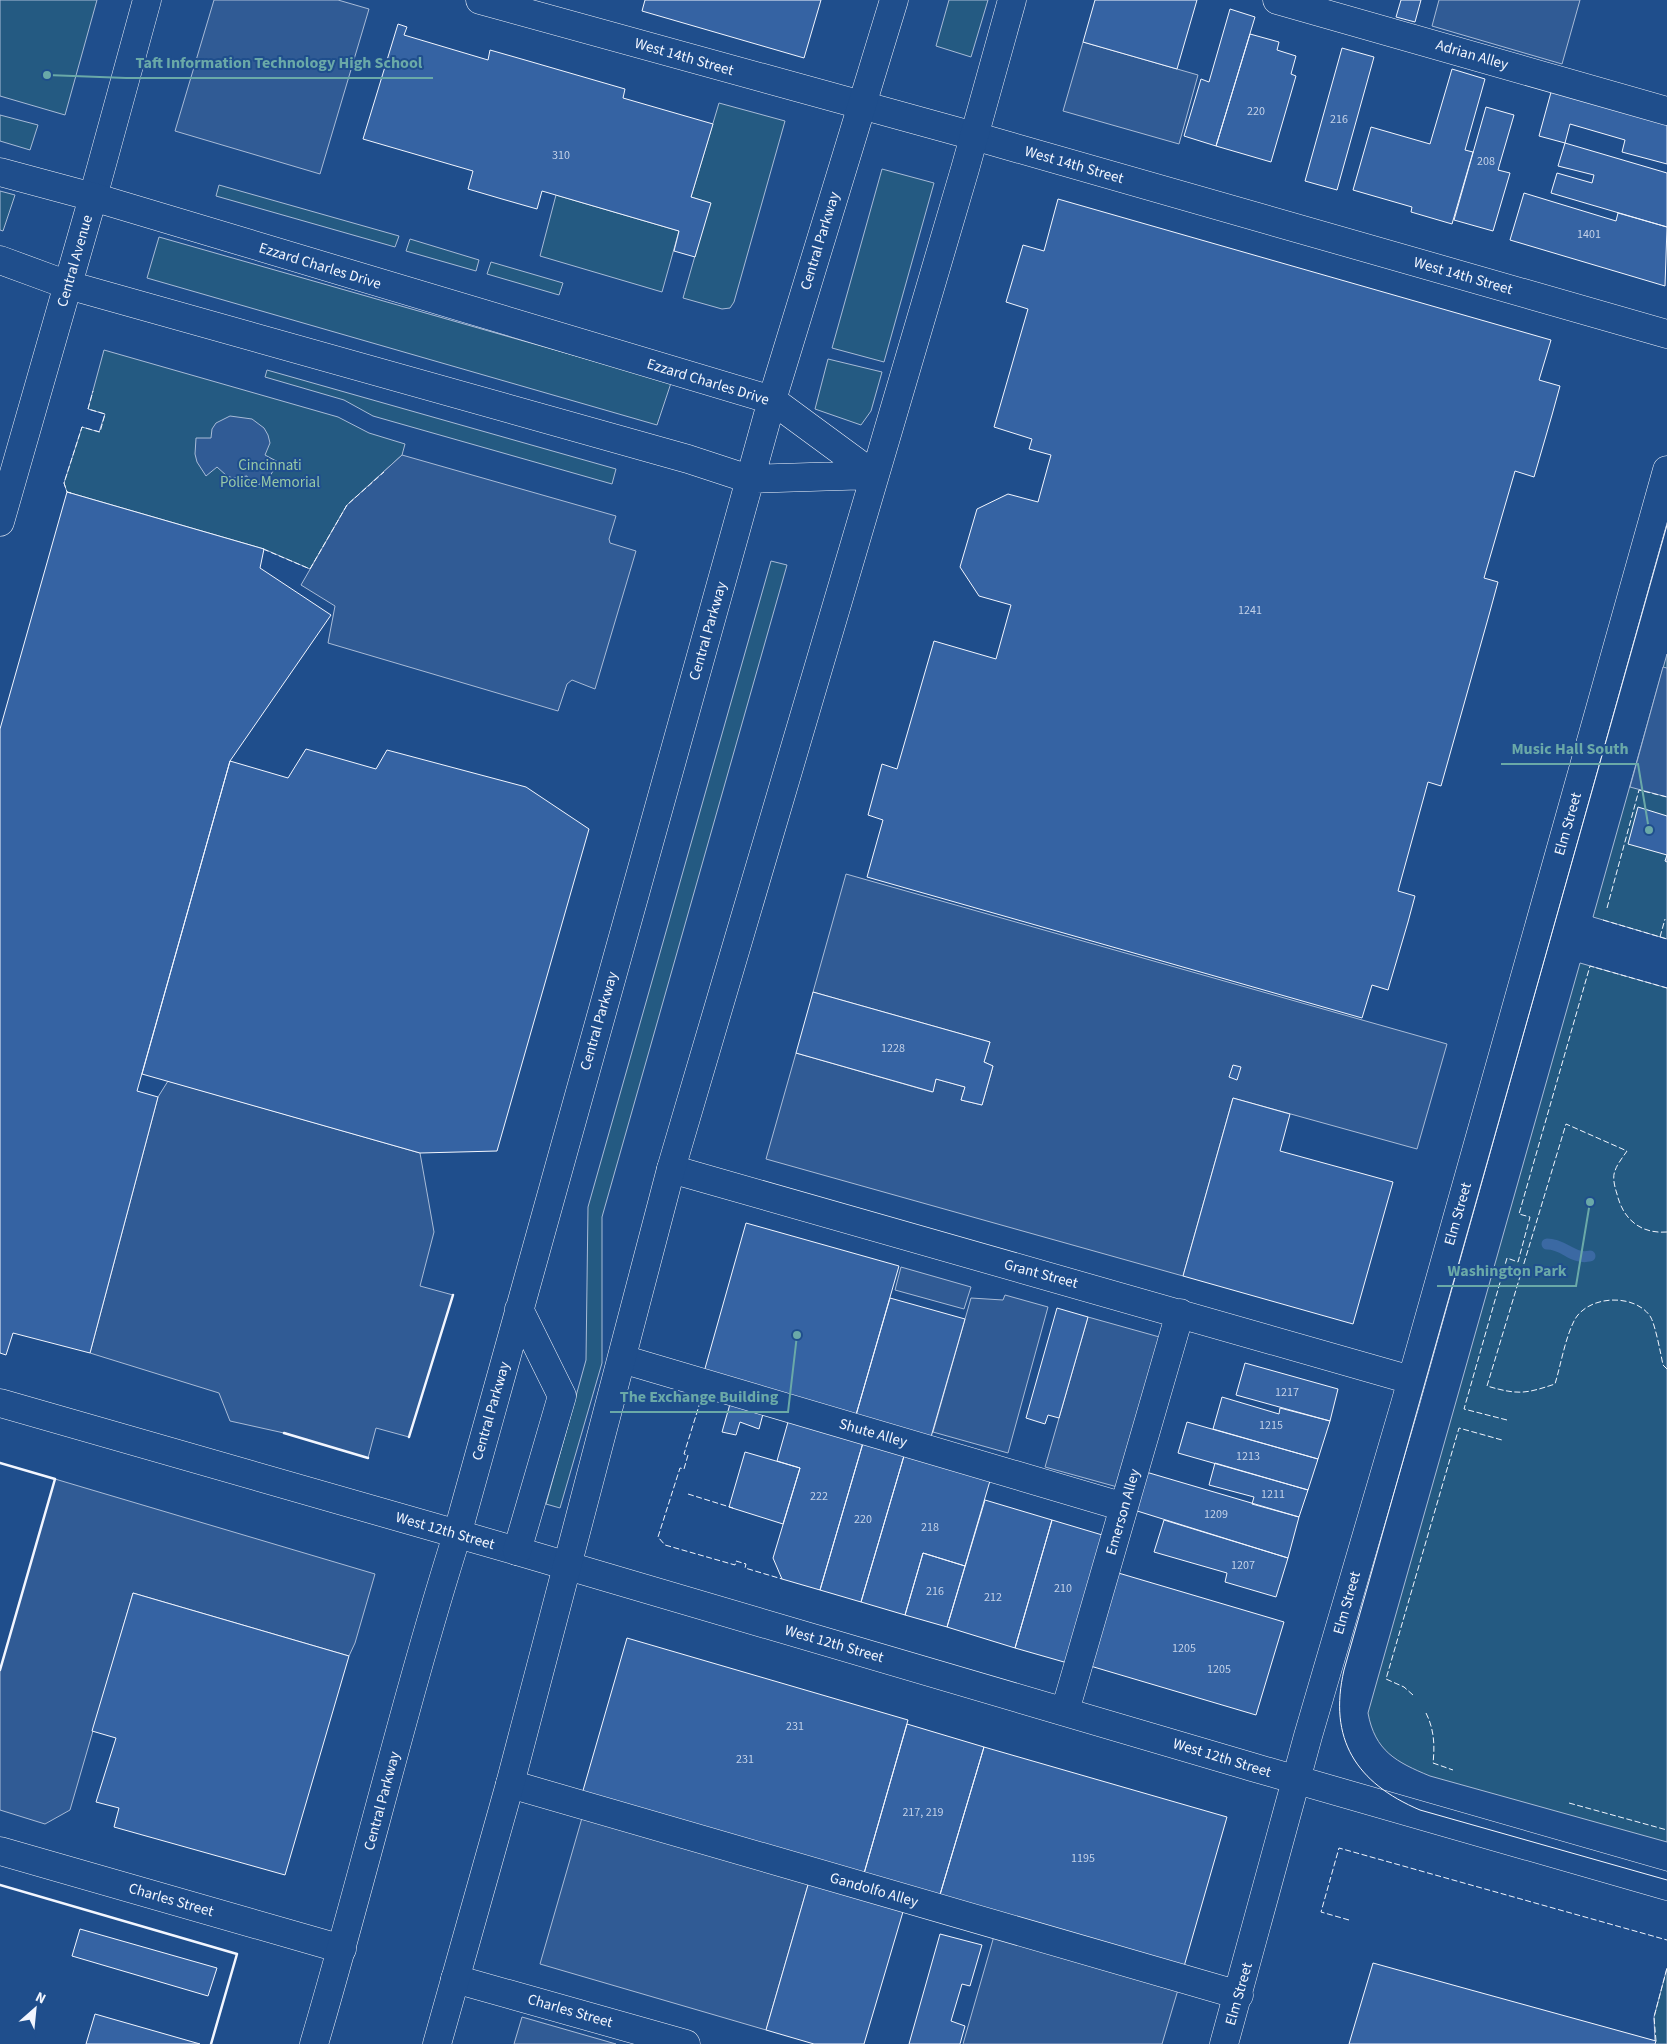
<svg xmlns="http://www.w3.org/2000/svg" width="1667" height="2044" viewBox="0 0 1667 2044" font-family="'Source Sans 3',sans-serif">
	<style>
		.green { fill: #245a82; stroke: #a8bbd7 }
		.parking { fill: #305b95; stroke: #a8bbd7 }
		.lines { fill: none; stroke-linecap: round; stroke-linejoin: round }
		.stream { stroke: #3b69a3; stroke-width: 11 }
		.building { fill: #3563a3; stroke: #f2f6ff }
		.minor-casing { stroke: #f2f6ff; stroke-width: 29 }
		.major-casing { stroke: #f2f6ff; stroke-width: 29 }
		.minor { stroke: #1f4e8c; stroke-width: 28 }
		.major { stroke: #1f4e8c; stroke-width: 28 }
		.tram { stroke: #f2f6ff; stroke-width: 1 }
		.fence { stroke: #f2f6ff; stroke-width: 1; stroke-dasharray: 6 2.5; stroke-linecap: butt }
		.wall { stroke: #f2f6ff; stroke-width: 2.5 }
		.labels { text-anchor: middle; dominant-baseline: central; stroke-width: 4; stroke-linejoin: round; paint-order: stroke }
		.number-label { font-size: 12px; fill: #c3d1e8 }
		.street-label { font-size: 15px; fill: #f2f6ff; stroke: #1f4e8c }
		.park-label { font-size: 15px; fill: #97c8a6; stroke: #1f4e8c }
		.leader { fill: none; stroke: #6aa9a8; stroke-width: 2 }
		.callout-dot { fill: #6aa9a8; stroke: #1f4e8c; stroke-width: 2 }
		.callout-label { font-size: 16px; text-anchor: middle; font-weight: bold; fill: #6aa9a8; stroke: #1f4e8c; stroke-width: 4; stroke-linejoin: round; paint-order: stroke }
	</style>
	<rect width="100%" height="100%" fill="#1f4e8c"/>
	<path class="green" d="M 0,0 L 97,0 L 65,115 L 0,96 Z
		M 949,0 L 988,0 L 971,57 L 936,46 Z
		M 719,103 L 785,121 L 734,302 L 730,308 L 722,309 L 683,298 L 710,203 L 691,197 Z
		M 0,115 L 38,125 L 30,150 L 0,141 Z
		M 882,169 L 934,183 L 884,362 L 832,348 Z
		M 219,185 L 399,236 L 395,247 L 216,196 Z
		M 0,191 L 15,195 L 3,231 L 0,230 Z
		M 556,195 L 679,231 L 662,292 L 540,256 Z
		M 159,237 L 671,383 L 657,425 L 147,278 Z
		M 410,239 L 479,260 L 476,271 L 406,251 Z
		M 491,262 L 563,283 L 559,295 L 487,274 Z
		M 104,350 L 338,417 L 369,433 L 405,444 L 402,455 L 347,505 L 310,569 L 264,549 L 67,492 L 64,483 L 82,427 L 99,432 L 105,414 L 88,409 Z
		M 828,359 L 882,372 L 871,411 L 861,425 L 815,409 Z
		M 267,370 L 616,469 L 612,484 L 373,416 L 344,400 L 265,377 Z
		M 771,561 L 787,565 L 602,1217 L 602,1363 L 560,1508 L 546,1504 L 586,1360 L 588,1207 Z
		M 1667,654 L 1667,939 L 1593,917 Z
		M 1580,963 L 1667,988 L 1667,1842 L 1430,1776 C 1396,1762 1375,1751 1368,1713 Z
		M 1667,1968 L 1667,2044 L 1655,2044 L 1654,2017 Z"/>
	<path class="parking" d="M 214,0 L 338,0 L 369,9 L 320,174 L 175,131 Z
		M 1439,0 L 1580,0 L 1562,64 L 1432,26 Z
		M 1083,42 L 1198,75 L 1179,144 L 1063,111 Z
		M 230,416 L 252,419 L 264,428 L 268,435 L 270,443 L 265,455 L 278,462 L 269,478 L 260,484 L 250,487 L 247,476 L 233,478 L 227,476 L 217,467 L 206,476 L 197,462 L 195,454 L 196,438 L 211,438 L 212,429 L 216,423 Z
		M 402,455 L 616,516 L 609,539 L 610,543 L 636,551 L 595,689 L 572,680 L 567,684 L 558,711 L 328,643 L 335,606 L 301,585 L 347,505 Z
		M 1663,667 L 1667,668 L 1667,797 L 1630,787 Z
		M 846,874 L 1447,1044 L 1417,1149 L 1233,1098 L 1183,1276 L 766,1159 L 796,1053 L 932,1092 L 936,1079 L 965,1087 L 961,1100 L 982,1105 L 993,1066 L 984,1062 L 990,1042 L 813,992 Z
		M 168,1081 L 420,1153 L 434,1232 L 420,1286 L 453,1295 L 409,1437 L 376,1428 L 368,1458 L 284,1433 L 230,1421 L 219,1393 L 90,1353 L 158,1097 Z
		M 901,1267 L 971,1287 L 964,1309 L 895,1290 Z
		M 1005,1295 L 1048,1307 L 1008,1453 L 933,1432 L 971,1298 L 1003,1300 Z
		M 1088,1317 L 1163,1338 L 1121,1488 L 1045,1467 Z
		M 55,1479 L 375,1574 L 355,1643 L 349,1656 L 133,1593 L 70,1810 L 45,1824 L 0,1810 L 0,1670 Z
		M 584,1811 L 810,1878 L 766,2030 L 540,1964 Z
		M 996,1929 L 1180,1983 L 1162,2044 L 963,2044 Z
		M 522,2017 L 616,2044 L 514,2044 Z"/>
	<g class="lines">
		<path class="stream" d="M 1547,1244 C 1565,1244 1572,1260 1590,1256"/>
	</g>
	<path class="building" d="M 645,0 L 821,0 L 804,58 L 642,11 Z
		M 1095,0 L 1197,0 L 1177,69 L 1083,42 Z
		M 1401,0 L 1421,0 L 1415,22 L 1396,17 Z
		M 1230,9 L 1255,17 L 1216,146 L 1184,136 L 1201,79 L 1209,82 Z
		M 398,24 L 407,27 L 404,35 L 488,60 L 490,50 L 525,60 L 625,89 L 623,98 L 713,124 L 691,197 L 711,203 L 695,257 L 674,251 L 679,231 L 542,191 L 537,209 L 502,199 L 468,189 L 473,171 L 363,139 Z
		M 1250,34 L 1279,42 L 1277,50 L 1296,56 L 1291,74 L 1296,76 L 1271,162 L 1216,146 Z
		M 1342,48 L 1374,57 L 1337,190 L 1305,181 Z
		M 1452,69 L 1485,79 L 1465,150 L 1473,152 L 1452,224 L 1411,212 L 1412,207 L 1353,190 L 1371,127 L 1430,144 Z
		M 1553,85 L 1667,117 L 1667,164 L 1622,152 L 1625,140 L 1570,124 L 1565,143 L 1539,136 Z
		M 1486,107 L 1514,115 L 1498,170 L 1510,173 L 1493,231 L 1454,220 Z
		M 1565,143 L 1667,173 L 1667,227 L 1551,193 L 1557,173 L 1592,183 L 1594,175 L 1558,166 Z
		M 1524,193 L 1616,221 L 1618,213 L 1667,227 L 1665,286 L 1510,240 Z
		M 1058,199 L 1551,340 L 1539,380 L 1560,386 L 1552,415 L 1534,477 L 1515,471 L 1484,578 L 1498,582 L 1489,615 L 1441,786 L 1428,782 L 1398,891 L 1415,896 L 1408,922 L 1388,990 L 1372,985 L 1362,1018 L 867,877 L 883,820 L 868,815 L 882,764 L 897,769 L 934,641 L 996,659 L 1011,605 L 979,596 L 960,567 L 977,509 L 1008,494 L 1038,502 L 1051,455 L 1029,449 L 1032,439 L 994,427 L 1028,309 L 1006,302 L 1023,245 L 1044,251 Z
		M 67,492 L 264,549 L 260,568 L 331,615 L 230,761 L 137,1091 L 158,1097 L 90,1353 L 13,1333 L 6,1355 L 0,1353 L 0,729 Z
		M 306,749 L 376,769 L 387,750 L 526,787 L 589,829 L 497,1151 L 420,1153 L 142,1074 L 230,761 L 288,778 Z
		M 1638,807 L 1667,816 L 1667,862 L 1665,861 L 1667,855 L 1628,844 Z
		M 813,992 L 990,1042 L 984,1062 L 993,1066 L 982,1105 L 961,1100 L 965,1087 L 936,1079 L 933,1092 L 796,1053 Z
		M 1233,1065 L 1241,1067 L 1237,1080 L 1229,1077 Z
		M 1233,1098 L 1290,1114 L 1280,1151 L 1393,1182 L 1353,1324 L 1183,1276 Z
		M 746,1223 L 899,1266 L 856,1415 L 704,1372 Z
		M 890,1298 L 965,1319 L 931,1437 L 856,1415 Z
		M 1057,1308 L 1088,1317 L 1059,1418 L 1048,1415 L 1045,1424 L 1026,1418 Z
		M 1245,1363 L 1338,1389 L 1330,1421 L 1236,1395 Z
		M 1222,1397 L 1279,1414 L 1280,1408 L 1330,1421 L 1318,1459 L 1213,1429 Z
		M 730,1404 L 763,1414 L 759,1429 L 740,1422 L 736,1435 L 722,1432 Z
		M 790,1415 L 865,1436 L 820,1590 L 782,1579 L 773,1558 L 800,1468 L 777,1461 Z
		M 1187,1422 L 1318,1459 L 1308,1490 L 1178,1453 Z
		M 865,1436 L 906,1449 L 861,1602 L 820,1590 Z
		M 906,1449 L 992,1474 L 965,1566 L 923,1553 L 905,1615 L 861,1602 Z
		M 745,1452 L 800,1468 L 783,1524 L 729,1507 Z
		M 1215,1463 L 1308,1490 L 1299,1517 L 1252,1504 L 1254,1497 L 1209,1485 Z
		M 1146,1472 L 1299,1517 L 1288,1558 L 1134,1510 Z
		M 985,1500 L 1052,1520 L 1015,1648 L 947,1627 Z
		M 1052,1520 L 1109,1537 L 1071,1664 L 1015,1648 Z
		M 1164,1520 L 1288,1558 L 1276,1597 L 1225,1582 L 1227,1573 L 1154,1552 Z
		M 923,1553 L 965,1566 L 947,1627 L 905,1615 Z
		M 1115,1572 L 1284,1622 L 1256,1715 L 1087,1665 Z
		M 133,1593 L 349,1656 L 285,1875 L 114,1827 L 119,1808 L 96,1802 L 116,1738 L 92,1731 Z
		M 627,1638 L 908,1720 L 863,1877 L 582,1794 Z
		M 907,1724 L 984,1747 L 939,1898 L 863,1877 Z
		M 984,1747 L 1227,1817 L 1183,1970 L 939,1898 Z
		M 810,1878 L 905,1905 L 864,2044 L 814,2044 L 766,2030 Z
		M 80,1929 L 217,1968 L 208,1996 L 72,1956 Z
		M 940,1934 L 982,1945 L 970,1986 L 962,1984 L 951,2021 L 965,2026 L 960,2044 L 909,2044 Z
		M 1373,1963 L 1656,2041 L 1655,2044 L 1349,2044 Z
		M 95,2014 L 200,2044 L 86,2044 Z"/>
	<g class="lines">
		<defs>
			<path id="minor" d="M 480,0 L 974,136 L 1667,334
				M 1277,0 L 1667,111
				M 93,197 L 147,0
				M 671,1169 L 1411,1380
				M 622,1359 L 1124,1507
				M 0,1403 L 517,1551 L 1252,1767 L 1667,1886
				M 1065,1711 L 1180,1313
				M 510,1784 L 1239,1995
				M 0,1851 L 342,1949
				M 455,1979 L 686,2044
				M 1224,2044 L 1308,1736 L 1405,1404 L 1667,470"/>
			<path id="major" d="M 0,172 L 93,197 L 772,400 L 874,475
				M 0,260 L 68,285 L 688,459 L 749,479 L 874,475
				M 0,522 L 93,197
				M 517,1551 L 562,1396 L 519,1309
				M 314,2044 C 364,1875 404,1703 457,1535 L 772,400 L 894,0
				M 437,2044 L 510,1784 L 671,1169 L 965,169 L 1012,0"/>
		</defs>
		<use href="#minor" class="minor-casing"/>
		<use href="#major" class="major-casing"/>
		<use href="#minor" class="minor"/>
		<use href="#major" class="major"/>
		<path class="tram" d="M 1667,525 L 1344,1670 C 1328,1739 1356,1783 1420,1810 L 1667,1880"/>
		<path class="fence" d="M 71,493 L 67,492 L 64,483 L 82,427 L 100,432 L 105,414 L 88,409 L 93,391
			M 263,549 L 310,569 L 347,505 L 384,472
			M 1607,908 L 1639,790 L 1667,797
			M 1603,920 L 1667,939
			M 1660,937 L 1665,919
			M 1667,1232 C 1640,1234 1623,1219 1617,1194 C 1615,1188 1612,1177 1615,1171 C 1617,1164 1623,1157 1627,1151 L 1566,1124 L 1487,1386 C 1518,1395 1525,1394 1555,1384 C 1561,1364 1565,1339 1574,1321 C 1587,1295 1634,1293 1650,1316 C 1655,1323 1661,1355 1663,1365 L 1667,1369
			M 703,1393 L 684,1454 L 688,1455 L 684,1469 L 680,1468 L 658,1537 L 665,1545 L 735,1565 L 736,1561 L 746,1564 L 745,1568 L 782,1579
			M 1507,1420 L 1464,1409 L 1507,1258 L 1518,1262 L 1530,1217 L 1519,1214 L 1590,966 L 1667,988
			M 688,1494 L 733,1508
			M 1413,1695 L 1404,1687 L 1386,1679 L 1459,1428 L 1502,1440
			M 1426,1713 C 1434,1729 1435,1745 1433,1763 L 1453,1770
			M 1569,1803 L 1667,1830
			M 1349,1920 L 1321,1912 L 1339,1848 L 1667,1940
			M 1656,2041 L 1654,2017 L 1667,1968"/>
		<path class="wall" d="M 284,1433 L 368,1458
			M 409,1437 L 453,1295
			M 0,1463 L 55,1479 L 0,1670
			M 0,1885 L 237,1954 L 211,2044"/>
	</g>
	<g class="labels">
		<g class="number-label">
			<text x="1256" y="111">220</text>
			<text x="1339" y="119">216</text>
			<text x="561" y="155">310</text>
			<text x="1486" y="161">208</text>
			<text x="1589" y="234">1401</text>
			<text x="1250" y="610">1241</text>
			<text x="893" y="1048">1228</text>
			<text x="1287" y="1392">1217</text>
			<text x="1271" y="1425">1215</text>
			<text x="1248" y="1456">1213</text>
			<text x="1273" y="1494">1211</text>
			<text x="819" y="1496">222</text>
			<text x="1216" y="1514">1209</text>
			<text x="863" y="1519">220</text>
			<text x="930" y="1527">218</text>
			<text x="1243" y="1565">1207</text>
			<text x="1063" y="1588">210</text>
			<text x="935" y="1591">216</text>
			<text x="993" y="1597">212</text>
			<text x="1184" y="1648">1205</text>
			<text x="1219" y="1669">1205</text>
			<text x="795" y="1726">231</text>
			<text x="745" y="1759">231</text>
			<text x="923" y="1812">217, 219</text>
			<text x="1083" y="1858">1195</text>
		</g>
		<g class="street-label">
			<text transform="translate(1472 55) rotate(16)">Adrian Alley</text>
			<text transform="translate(684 57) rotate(16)">West 14th Street</text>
			<text transform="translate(1074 165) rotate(16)">West 14th Street</text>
			<text transform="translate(820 241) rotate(-73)">Central Parkway</text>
			<text transform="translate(75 261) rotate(-74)">Central Avenue</text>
			<text transform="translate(320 266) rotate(17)">Ezzard Charles Drive</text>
			<text transform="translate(1463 276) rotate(16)">West 14th Street</text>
			<text transform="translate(708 382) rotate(17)">Ezzard Charles Drive</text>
			<text transform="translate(708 631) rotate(-74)">Central Parkway</text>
			<text transform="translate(1568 824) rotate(-74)">Elm Street</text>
			<text transform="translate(599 1021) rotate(-74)">Central Parkway</text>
			<text transform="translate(1458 1214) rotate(-74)">Elm Street</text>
			<text transform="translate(1041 1274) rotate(15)">Grant Street</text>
			<text transform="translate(491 1411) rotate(-74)">Central Parkway</text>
			<text transform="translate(873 1433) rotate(16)">Shute Alley</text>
			<text transform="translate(1123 1512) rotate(-74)">Emerson Alley</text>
			<text transform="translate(445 1531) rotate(16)">West 12th Street</text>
			<text transform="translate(1347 1603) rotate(-74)">Elm Street</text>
			<text transform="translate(834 1644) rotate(16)">West 12th Street</text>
			<text transform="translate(1222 1758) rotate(17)">West 12th Street</text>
			<text transform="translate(382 1801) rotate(-75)">Central Parkway</text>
			<text transform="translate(874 1890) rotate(16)">Gandolfo Alley</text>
			<text transform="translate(171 1900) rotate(16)">Charles Street</text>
			<text transform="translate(1239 1994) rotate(-74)">Elm Street</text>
			<text transform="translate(570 2011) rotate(16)">Charles Street</text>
		</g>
		<g class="park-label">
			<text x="270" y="465">Cincinnati<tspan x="270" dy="17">Police Memorial</tspan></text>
		</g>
	</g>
	<path class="leader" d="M47 75L126 78H433M1649 830L1638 764H1501M1590 1202L1576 1286H1437M797 1335L788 1412H610"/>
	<g class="callout-dot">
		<circle cx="47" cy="75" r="5"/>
		<circle cx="1649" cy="830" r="5"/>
		<circle cx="1590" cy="1202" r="5"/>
		<circle cx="797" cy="1335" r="5"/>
	</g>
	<g class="callout-label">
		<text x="279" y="68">Taft Information Technology High School</text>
		<text x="1570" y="754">Music Hall South</text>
		<text x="1507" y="1276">Washington Park</text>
		<text x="699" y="1402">The Exchange Building</text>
	</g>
	<g transform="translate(35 2009) rotate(27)" stroke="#1f4e8c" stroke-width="4" paint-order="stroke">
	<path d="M0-4L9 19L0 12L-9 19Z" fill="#f2f6ff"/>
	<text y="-8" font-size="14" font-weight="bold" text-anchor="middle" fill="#f2f6ff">N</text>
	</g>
</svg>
